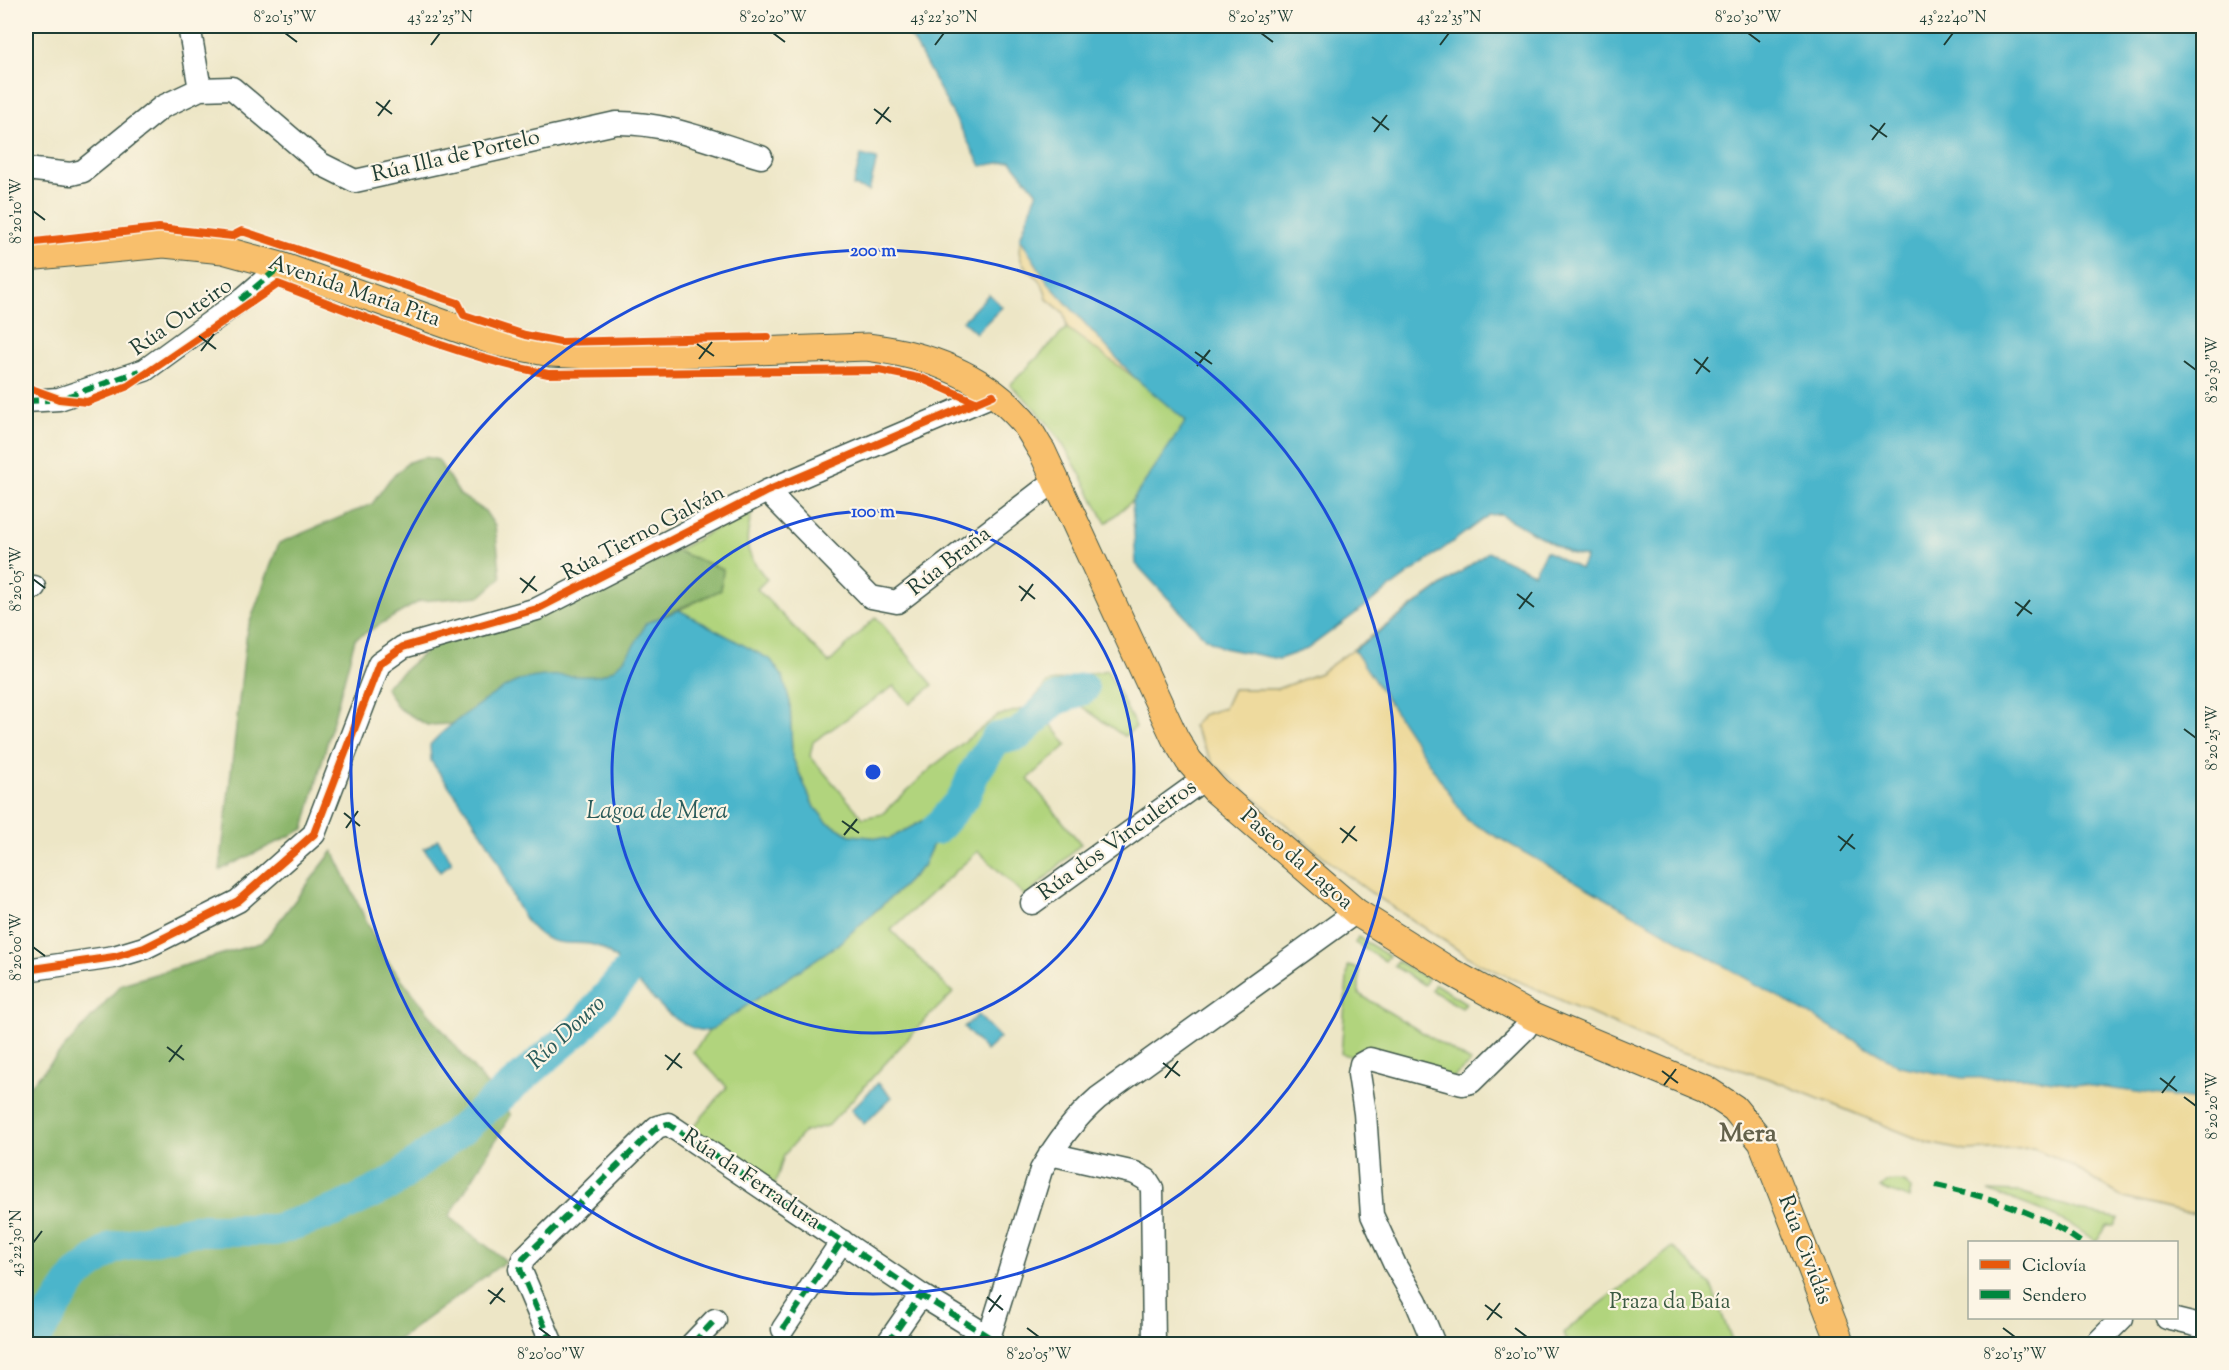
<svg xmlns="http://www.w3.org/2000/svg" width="2229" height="1370" viewBox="0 0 2229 1370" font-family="'Sorts Mill Goudy',serif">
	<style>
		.green { fill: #b1d47d; stroke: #688858; stroke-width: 1.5 }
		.forest { fill: #8cb66c; stroke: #567a50; stroke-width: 1.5 }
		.sand { fill: #eeda9e; stroke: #868c69; stroke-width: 1.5 }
		.water { fill: #4cb5cb; stroke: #367980; stroke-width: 1.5 }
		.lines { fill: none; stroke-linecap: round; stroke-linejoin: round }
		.river { stroke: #4cb5cb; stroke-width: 32 }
		.minor-casing { stroke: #3e564a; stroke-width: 25 }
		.major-casing { stroke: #3e564a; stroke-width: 29 }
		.minor { stroke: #fff; stroke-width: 22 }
		.major { stroke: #f8bf6c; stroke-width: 27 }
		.quiet { stroke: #00873e; stroke-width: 6; stroke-dasharray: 12 6; stroke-linecap: butt }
		.cycleway-casing { stroke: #fcf5e5; stroke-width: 11 }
		.cycleway { stroke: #e8590c; stroke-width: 8 }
		.ticks { fill: none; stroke: #1f3d34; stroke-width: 2 }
		.ring { fill: none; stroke: #1d4ed8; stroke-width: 3 }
		.labels { text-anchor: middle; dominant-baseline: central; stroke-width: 4.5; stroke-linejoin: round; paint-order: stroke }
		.street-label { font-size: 22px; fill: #1f3d34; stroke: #fcf5e5 }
		.park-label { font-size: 22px; fill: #3c5b43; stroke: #fcf5e5 }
		.water-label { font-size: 24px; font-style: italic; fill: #2a5b5a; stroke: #fcf5e5 }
		.quarter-label { font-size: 26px; font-weight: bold; fill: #64624c; stroke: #fcf5e5 }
		.centre { fill: #1d4ed8; stroke: #fcf5e5; stroke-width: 3 }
		.ring-label { font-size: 18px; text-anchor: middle; font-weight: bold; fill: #1d4ed8; stroke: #fcf5e5; stroke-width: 4.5; stroke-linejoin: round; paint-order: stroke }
		.neatline { fill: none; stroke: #1f3d34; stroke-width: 2 }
		.ticks-label { font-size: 15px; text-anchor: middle; fill: #1f3d34 }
	</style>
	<rect width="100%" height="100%" fill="#fcf5e5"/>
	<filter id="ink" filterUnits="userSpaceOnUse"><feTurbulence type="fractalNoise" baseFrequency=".0167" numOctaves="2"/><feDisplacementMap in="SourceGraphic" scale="12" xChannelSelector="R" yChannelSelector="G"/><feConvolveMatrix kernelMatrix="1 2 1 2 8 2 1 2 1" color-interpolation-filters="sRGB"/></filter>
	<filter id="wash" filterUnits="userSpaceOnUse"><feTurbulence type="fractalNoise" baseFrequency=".008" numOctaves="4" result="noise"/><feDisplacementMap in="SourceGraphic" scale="24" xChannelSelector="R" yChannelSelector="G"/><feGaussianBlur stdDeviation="1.35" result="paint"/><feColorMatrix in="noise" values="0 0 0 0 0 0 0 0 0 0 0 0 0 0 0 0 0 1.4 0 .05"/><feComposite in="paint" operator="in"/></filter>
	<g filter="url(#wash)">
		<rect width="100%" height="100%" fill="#ede6c6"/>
		<path class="green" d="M 1067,328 L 1134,377 L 1187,421 L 1132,501 L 1106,523 C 1076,467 1060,427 1010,385 Z
			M 753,508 C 745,543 742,551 767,579 L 757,589 L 829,663 L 876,617 L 933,685 L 910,704 L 894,686 L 813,742 L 810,756 L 863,818 L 882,814 L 936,764 L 997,716 L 1026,708 L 1047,683 L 1107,670 L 1136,727 L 1124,736 L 1078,704 L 1048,720 L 1067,745 L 1028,779 L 1081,844 L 1026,897 L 978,851 L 891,930 L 953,993 L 922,1023 L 829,1125 L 804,1132 L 784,1155 L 775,1185 L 691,1130 L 727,1087 L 693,1052 L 709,1031 L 837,945 L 898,891 L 923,866 L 932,846 L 947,830 L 960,794 L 941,811 L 889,839 L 850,835 L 827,822 L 813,805 L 792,756 L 790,702 L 696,620 L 679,610 L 721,590 L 723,570 L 676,551 Z
			M 1358,937 L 1389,956 L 1385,961 L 1355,943 Z
			M 1397,961 L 1428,979 L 1424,985 L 1394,966 Z
			M 1348,966 L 1359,969 L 1359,994 L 1471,1062 L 1450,1080 L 1341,1054 Z
			M 1435,984 L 1466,1003 L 1462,1008 L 1431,990 Z
			M 1898,1181 L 1906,1183 L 1911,1189 L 1909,1198 L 1880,1188 L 1887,1182 Z
			M 1988,1191 L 2020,1192 L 2092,1214 L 2118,1218 L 2114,1226 L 2107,1226 L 2096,1242 C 2064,1216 2027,1205 1988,1191 Z
			M 1673,1247 L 1711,1285 L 1733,1344 L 1567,1344 L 1563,1333 Z"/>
		<path class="forest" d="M 425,457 L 438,460 L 460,495 L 485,511 L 495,526 L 501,578 L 481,596 L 420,601 L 355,639 L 304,829 L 220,870 L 247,630 L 279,543 L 372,504 L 390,479 L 409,462 Z
			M 676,551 L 723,569 L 721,590 L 646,623 L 633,650 L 614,671 L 593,677 L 523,679 L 452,724 L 427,725 L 398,708 L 385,687 L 439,640 L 580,599 Z
			M 333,851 L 383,956 L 511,1115 L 449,1217 L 506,1261 L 392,1344 L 26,1344 L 26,1090 L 122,984 L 263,942 Z"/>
		<path class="sand" d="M 1026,222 L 1148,360 L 1134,377 L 1067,328 L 1064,313 L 1047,299 C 1042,263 1004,277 1026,222 Z
			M 1480,558 L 2203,1040 L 2203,1213 L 2185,1213 L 2124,1198 L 2071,1165 L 2034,1148 L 1966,1151 L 1928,1143 L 1770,1079 L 1665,1047 L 1478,963 L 1370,892 L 1330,862 L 1213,763 L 1193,726 L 1202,715 L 1224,708 L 1233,689 L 1277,689 L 1320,673 Z"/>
		<path class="water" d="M 894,26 L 2203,26 L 2203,1101 L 2024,1077 L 1962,1078 L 1900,1066 L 1467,820 L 1354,650 L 1488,552 L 1534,573 L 1546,551 L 1580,569 L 1586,557 L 1569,553 L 1500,514 L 1489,515 L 1307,649 L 1279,659 L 1223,648 L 1205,638 L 1136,564 L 1132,501 L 1186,421 L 1134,377 L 1048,283 L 1020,238 L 1037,193 L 1011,161 L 981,166 L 913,40 Z
			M 861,155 L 877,159 L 869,191 L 853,186 Z
			M 989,294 L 1002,307 L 976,333 L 963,321 Z
			M 679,610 L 771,660 L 783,677 L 790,702 L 792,756 L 813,805 L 827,822 L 850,835 L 889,839 L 941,811 L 960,794 L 967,799 L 961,813 L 932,846 L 923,866 L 898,891 L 837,945 L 709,1031 C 666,1031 636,970 603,949 C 581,935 555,956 529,924 C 510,900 508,880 495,855 C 477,822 452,791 431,761 L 430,745 C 444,728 504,683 525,679 C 592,665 607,703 646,623 Z
			M 438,839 L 452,862 L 440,872 L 424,849 Z
			M 978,1015 L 1000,1038 L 986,1051 L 964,1027 Z
			M 878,1083 L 892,1097 L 864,1124 L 851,1110 Z"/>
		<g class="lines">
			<path class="river" d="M 936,829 L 964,797 L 974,773 L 997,738 L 1018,735 L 1055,700 L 1083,689
				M 31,1344 L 76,1276 L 112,1248 L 194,1230 L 275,1230 L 337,1210 L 392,1183 L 464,1127 L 580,1028 L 627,973 L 661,946"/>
		</g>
	</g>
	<g filter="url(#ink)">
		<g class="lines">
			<defs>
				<path id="minor" d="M 189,26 L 200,89
					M 26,169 L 71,174 L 83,171 L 162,107 L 200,89 L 232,88 L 321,164 L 355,181 L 616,123 C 666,122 713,143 761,157
					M 26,401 L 59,399 L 145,370 L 244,298 L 281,266
					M 767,491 L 871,597 L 897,602 L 1056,480
					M 26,587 L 34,587
					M 1032,903 L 1204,779
					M 26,970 L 114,957 L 144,948 L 238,901 L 314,834 L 379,664 L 403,647 L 537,609 L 767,491 L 993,395
					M 1050,1154 L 1135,1173 L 1147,1180 L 1152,1188 L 1154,1344
					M 2167,1318 L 2204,1327
					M 783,1329 L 842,1241
					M 552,1344 L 520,1269 L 523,1259 L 657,1127 L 668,1124 L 921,1295 L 989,1337
					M 692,1344 L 715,1320
					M 887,1344 L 921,1295
					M 987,1344 L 1041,1170 C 1057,1142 1074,1119 1098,1098 L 1356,912
					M 1434,1344 L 1416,1301 L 1395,1265 L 1372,1215 L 1365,1113 L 1359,1074 L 1361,1064 L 1370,1059 L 1462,1084 L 1471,1082 L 1525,1029 L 1533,1017
					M 2096,1344 L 2122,1318"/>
				<path id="major" d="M 26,257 L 164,244 L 223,250 L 281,266 L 496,342 L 551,353 L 610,356 L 867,347 C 925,354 982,374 1022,420 C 1030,429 1035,441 1042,451 L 1175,738 L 1189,761 L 1215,790 L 1356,912 L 1451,972 L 1533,1017 L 1705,1089 L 1734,1108 L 1762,1142 L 1841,1344"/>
			</defs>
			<use href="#minor" class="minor-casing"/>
			<use href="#major" class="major-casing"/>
			<use href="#minor" class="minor"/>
			<use href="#major" class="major"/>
			<path class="quiet" d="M 240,300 L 281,266
				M 66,397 L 140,371
				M 26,401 L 49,400
				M 26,587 L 34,587
				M 1936,1185 C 1985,1196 2039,1212 2080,1242
				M 783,1329 L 842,1241
				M 552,1344 L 520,1269 L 523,1259 L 657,1127 L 668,1124 L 921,1295 L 989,1337
				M 692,1344 L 715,1320
				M 887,1344 L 921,1295"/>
			<defs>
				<path id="cycleway" d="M 26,243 L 159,228 L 232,236 L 242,231 L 458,303 L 464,315 L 525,335 L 560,342 L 768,337
					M 26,387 L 59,399 L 87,402 L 128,386 L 278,284 C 366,317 455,356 548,374 L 879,370 L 923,379 L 975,402
					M 26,970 L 114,957 L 144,948 L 238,901 L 314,834 L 379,664 L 403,647 L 537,609 L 767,491 L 993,395"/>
			</defs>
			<use href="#cycleway" class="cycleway-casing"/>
			<use href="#cycleway" class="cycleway"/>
		</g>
	</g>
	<path class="ticks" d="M 285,33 L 297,42M 773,33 L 785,42M 1261,33 L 1273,42M 1748,33 L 1760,42M 431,45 L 440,33M 935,45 L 944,33M 1440,45 L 1449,33M 1944,45 L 1953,33M 376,102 L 392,114M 874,109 L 891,122M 378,116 L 390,100M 1372,117 L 1389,130M 876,124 L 889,107M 1870,125 L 1887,137M 1374,132 L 1387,115M 1872,140 L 1885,123M 33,211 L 45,220M 199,336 L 216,349M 697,344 L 714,356M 201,351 L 214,334M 1195,352 L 1212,364M 699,359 L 712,342M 1694,359 L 1710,372M 2184,361 L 2196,370M 1197,366 L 1210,350M 1696,374 L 1708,357M 520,578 L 537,591M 33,579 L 45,588M 1019,586 L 1035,599M 522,593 L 535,576M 1517,594 L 1534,607M 1021,601 L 1033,584M 2015,602 L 2032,614M 1519,609 L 1532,592M 2017,616 L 2030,600M 2184,729 L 2196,738M 344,813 L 360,826M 842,821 L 859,833M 346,828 L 358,811M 1340,828 L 1357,841M 844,835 L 857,819M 1838,836 L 1855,849M 1342,843 L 1355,826M 1840,851 L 1853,834M 33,947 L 45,956M 167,1047 L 184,1060M 665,1055 L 682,1068M 169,1062 L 182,1045M 1163,1063 L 1180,1076M 667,1070 L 680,1053M 1662,1071 L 1678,1083M 1165,1078 L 1178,1061M 2160,1078 L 2177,1091M 1664,1085 L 1676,1069M 2162,1093 L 2175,1076M 2184,1097 L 2196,1106M 33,1243 L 42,1231M 488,1290 L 505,1302M 987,1297 L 1003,1310M 490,1304 L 503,1288M 1485,1305 L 1502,1318M 989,1312 L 1001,1295M 1487,1320 L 1500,1303M 539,1328 L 551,1337M 1027,1328 L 1039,1337M 1515,1328 L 1527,1337M 2003,1328 L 2015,1337"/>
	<g class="ring">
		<circle cx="873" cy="772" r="261"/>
		<circle cx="873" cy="772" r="522"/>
	</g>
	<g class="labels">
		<g class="street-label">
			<text transform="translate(456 157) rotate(-13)">Rúa Illa de Portelo</text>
			<text transform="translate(354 292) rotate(19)">Avenida María Pita</text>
			<text transform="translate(182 318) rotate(-35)">Rúa Outeiro</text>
			<text transform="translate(644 534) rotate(-28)">Rúa Tierno Galván</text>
			<text transform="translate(950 562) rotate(-38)">Rúa Braña</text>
			<text transform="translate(1118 841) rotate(-36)">Rúa dos Vinculeiros</text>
			<text transform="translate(1296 860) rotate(41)">Paseo da Lagoa</text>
			<text transform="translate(751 1180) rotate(34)">Rúa da Ferradura</text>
			<text transform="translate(1804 1250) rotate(69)">Rúa Cividás</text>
		</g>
		<g class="park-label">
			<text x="1670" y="1303">Praza da Baía</text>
		</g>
		<g class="water-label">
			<text x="657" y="812">Lagoa de Mera</text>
			<text transform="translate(567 1033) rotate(-43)">Río Douro</text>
		</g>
		<g class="quarter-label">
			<text x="1748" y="1134">Mera</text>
		</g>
	</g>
	<circle cx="873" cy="772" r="9" class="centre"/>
	<g class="ring-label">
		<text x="873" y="256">200 m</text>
		<text x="873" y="517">100 m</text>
	</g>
	<rect width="2229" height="1370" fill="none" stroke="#fcf5e5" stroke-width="66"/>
	<rect x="1968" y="1241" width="210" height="78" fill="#fcf5e5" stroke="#a4ab9e" stroke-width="1.5"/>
	<rect x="1980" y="1260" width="30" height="9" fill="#e8590c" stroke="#a4ab9e" stroke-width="1.5"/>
	<text x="2022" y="1271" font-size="18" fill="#1f3d34">Ciclovía</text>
	<rect x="1980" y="1290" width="30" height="9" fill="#00873e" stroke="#a4ab9e" stroke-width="1.5"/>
	<text x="2022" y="1301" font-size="18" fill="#1f3d34">Sendero</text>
	<rect x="33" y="33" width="2163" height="1304" class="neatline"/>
	<g class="ticks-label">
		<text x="285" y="22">8°20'15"W</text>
		<text x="440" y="22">43°22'25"N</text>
		<text x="773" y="22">8°20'20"W</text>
		<text x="944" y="22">43°22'30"N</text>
		<text x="1261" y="22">8°20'25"W</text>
		<text x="1449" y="22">43°22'35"N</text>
		<text x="1748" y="22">8°20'30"W</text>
		<text x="1953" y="22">43°22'40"N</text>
		<text transform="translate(16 211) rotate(-90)" y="5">8°20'10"W</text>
		<text transform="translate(2212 370) rotate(-90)" y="5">8°20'30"W</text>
		<text transform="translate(16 579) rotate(-90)" y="5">8°20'05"W</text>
		<text transform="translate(2212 738) rotate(-90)" y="5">8°20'25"W</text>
		<text transform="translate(16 947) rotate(-90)" y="5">8°20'00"W</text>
		<text transform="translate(2212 1106) rotate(-90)" y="5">8°20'20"W</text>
		<text transform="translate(16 1243) rotate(-90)" y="5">43°22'30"N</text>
		<text x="551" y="1359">8°20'00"W</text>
		<text x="1039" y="1359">8°20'05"W</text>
		<text x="1527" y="1359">8°20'10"W</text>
		<text x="2015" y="1359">8°20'15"W</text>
	</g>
</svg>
